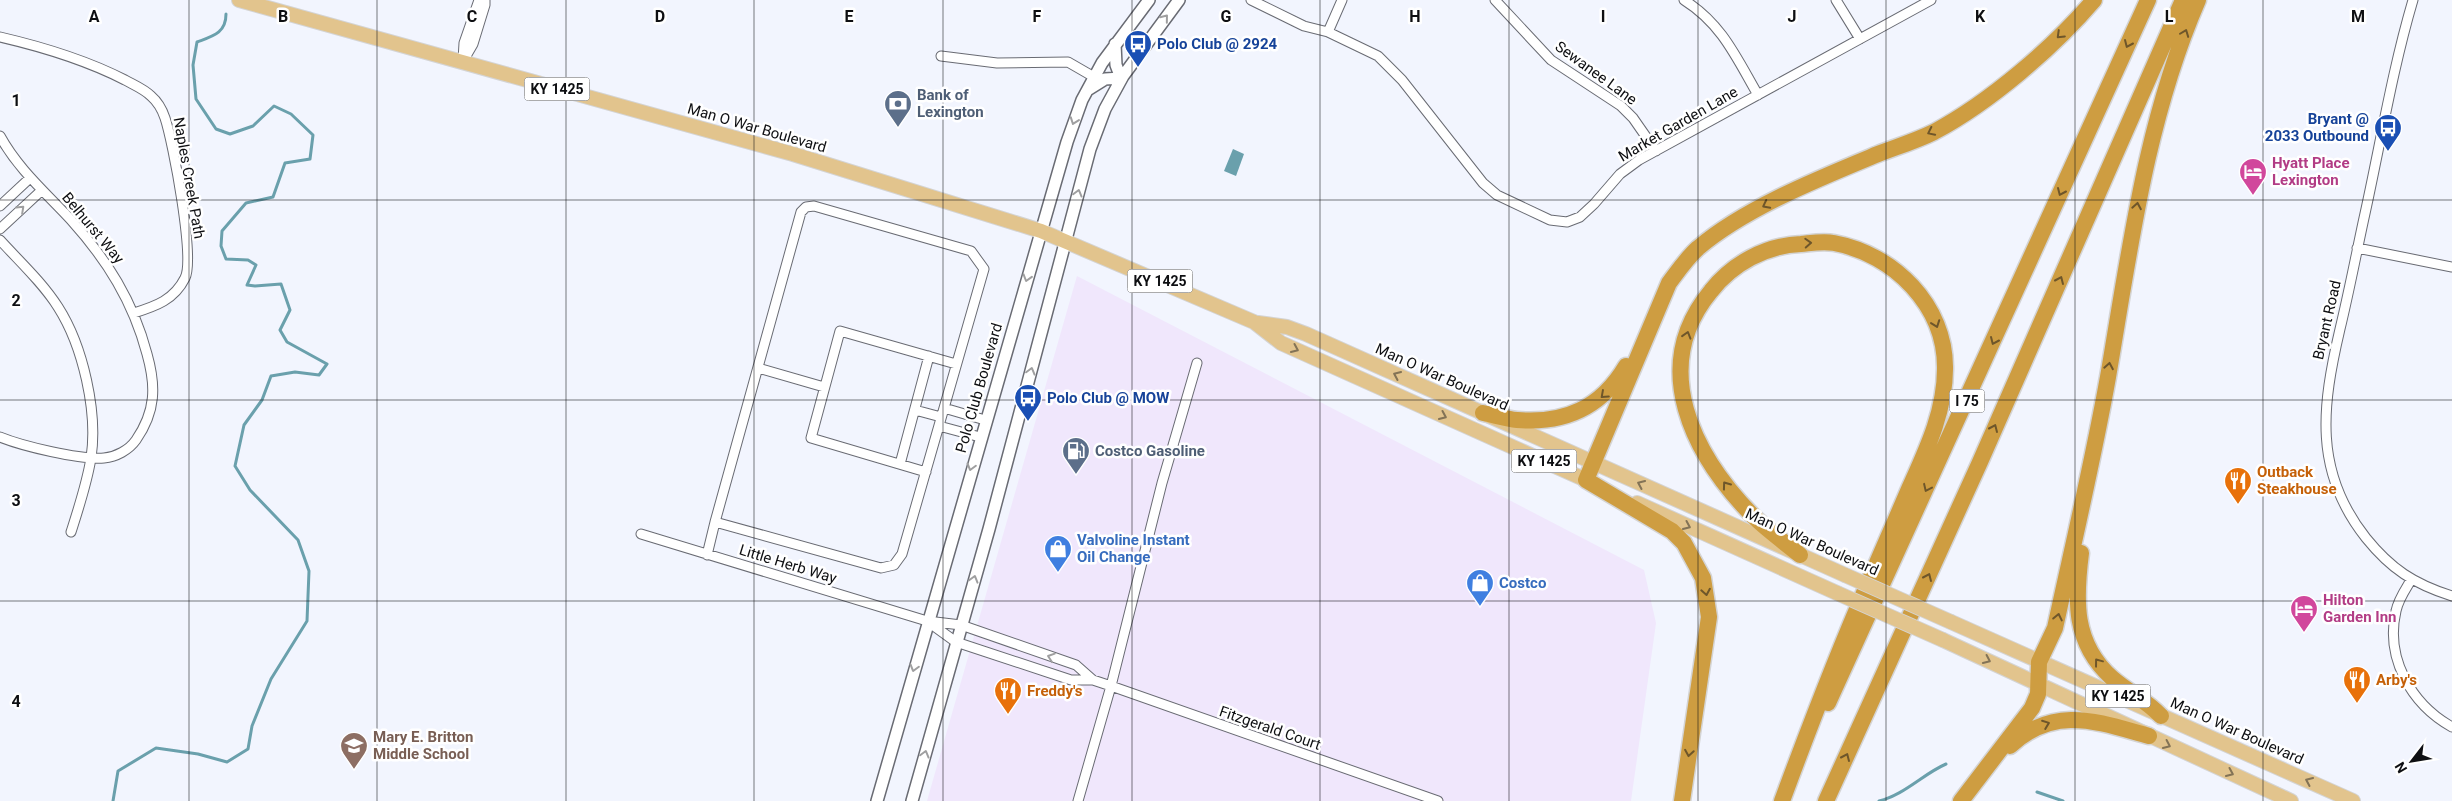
<svg xmlns="http://www.w3.org/2000/svg" width="2452" height="801" viewBox="0 0 2452 801" font-family="Roboto,sans-serif">
	<style>
		.commercial { fill: #f0e7fc }
		.water { fill: #6aa0ac }
		.lines { fill: none; stroke-linecap: round; stroke-linejoin: round }
		.stream { stroke: #6aa0ac; stroke-width: 3 }
		.minor-casing { stroke: #696b73; stroke-width: 11 }
		.tertiary-casing { stroke: #696b73; stroke-width: 14 }
		.primary-casing { stroke: #d4d4d4; stroke-width: 16 }
		.motorway-casing { stroke: #d4d4d4; stroke-width: 19 }
		.minor { stroke: #fff; stroke-width: 9 }
		.tertiary { stroke: #fff; stroke-width: 11 }
		.primary { stroke: #e2c48d; stroke-width: 14 }
		.motorway { stroke: #ce9d41; stroke-width: 16 }
		.primary-bridge-casing { stroke: #d4d4d4; stroke-width: 16; stroke-linecap: butt }
		.primary-bridge { stroke: #e2c48d; stroke-width: 14 }
		.oneway { stroke: #9f9fa0 }
		.oneway2 { stroke: #6e562a }
		.oneway3 { stroke: #837356 }
		.grid { fill: none; stroke: #0e0f12; stroke-width: 1; stroke-opacity: 0.55 }
		.labels { text-anchor: middle; dominant-baseline: central; stroke-width: 5; stroke-linejoin: round; paint-order: stroke }
		.shield { fill: #fff; stroke: #565759; stroke-width: 1 }
		.shield-label { font-size: 14px; font-weight: bold; fill: #0e0f12 }
		.transit-label { font-size: 15px; font-weight: bold; fill: #164399; stroke: #fff; text-anchor: start }
		.street-label { font-size: 15px; fill: #0e0f12; stroke: #fff }
		.service-label { font-size: 15px; font-weight: bold; fill: #4e5e75; stroke: #fff; text-anchor: start }
		.hotel-label { font-size: 15px; font-weight: bold; fill: #b23c85; stroke: #fff; text-anchor: start }
		.food-label { font-size: 15px; font-weight: bold; fill: #c56008; stroke: #fff; text-anchor: start }
		.shop-label { font-size: 15px; font-weight: bold; fill: #366cbe; stroke: #fff; text-anchor: start }
		.education-label { font-size: 15px; font-weight: bold; fill: #785e54; stroke: #fff; text-anchor: start }
		.grid-label { font-size: 16px; text-anchor: middle; font-weight: bold; fill: #0e0f12; stroke: #fff; stroke-width: 5; stroke-linejoin: round; paint-order: stroke }
	</style>
	<rect width="100%" height="100%" fill="#f2f5fe"/>
	<path class="commercial" d="M 1077,276 L 1644,570 L 1656,623 L 1631,801 L 927,801 Z"/>
	<path class="water" d="M 1233,149 L 1244,154 L 1236,176 L 1224,171 Z"/>
	<g class="lines">
		<path class="stream" d="M 2037,792 L 2063,801
			M 113,801 L 118,771 L 156,748 L 198,754 L 227,762 L 248,749 L 252,726 L 271,679 L 307,621 L 309,571 L 298,540 L 250,490 L 235,466 L 244,425 L 262,400 L 271,376 L 295,372 L 319,375 L 327,364 L 287,342 L 280,330 L 290,310 L 281,284 L 255,286 L 247,285 L 256,265 L 248,260 L 226,259 L 221,246 L 222,231 L 246,203 L 273,197 L 285,163 L 310,159 L 313,135 L 291,114 L 274,106 L 253,126 L 230,134 L 216,129 L 196,99 L 193,65 L 197,42 C 213,36 226,33 226,14
			M 1879,801 C 1904,795 1923,774 1946,764"/>
		<defs>
			<path id="minor" d="M 1251,0 L 1304,26 L 1328,32 L 1378,56 L 1402,80 L 1483,183 L 1497,195 L 1550,220 L 1567,222 L 1580,217 L 1594,204 L 1620,174 L 1639,160 L 1931,0
				M 1495,0 L 1551,60 L 1621,106 L 1633,118 L 1656,151
				M 1684,0 C 1722,24 1736,57 1758,95
				M 1836,0 L 1860,39
				M 2413,0 C 2392,71 2380,146 2364,218 C 2356,255 2349,292 2340,329 C 2322,406 2313,471 2366,538 C 2391,569 2414,584 2452,596
				M 1328,32 L 1342,0
				M 0,37 C 43,47 86,60 125,80 C 134,85 144,89 151,96 C 158,102 162,109 165,118 C 173,142 195,258 185,278 C 174,300 156,306 134,313
				M 941,56 L 997,63 L 1068,62 L 1094,77
				M 463,60 L 464,43 L 479,0
				M 462,63 L 473,44 L 485,5 L 485,0
				M 0,136 C 18,169 46,193 71,220 C 107,260 133,301 147,354 C 156,386 156,411 136,440 C 129,450 116,457 104,458 C 80,460 22,446 0,437
				M 0,206 L 30,178
				M 814,206 L 971,251 L 984,269 L 902,554 L 894,565 L 881,568 L 715,522 L 801,212 L 806,207 Z
				M 0,229 L 42,190
				M 0,240 C 20,262 42,282 58,307 C 83,346 98,412 91,458 C 87,483 79,507 71,532
				M 2357,248 L 2452,267
				M 758,368 L 824,387
				M 944,408 L 985,420
				M 915,410 L 941,417
				M 939,426 L 980,437
				M 900,464 L 929,356
				M 926,472 L 811,438 L 840,331 L 956,364
				M 641,534 L 927,621 L 961,625 L 1076,665 L 1093,680
				M 707,555 L 715,522
				M 2411,580 C 2405,590 2398,600 2396,611 C 2385,658 2411,704 2452,727
				M 927,621 L 956,642 L 1071,680 L 1093,680 L 1111,686 L 1438,801
				M 1078,801 L 1111,686 L 1162,483 L 1197,363"/>
			<path id="tertiary" d="M 1089,89 L 1105,79 L 1121,78 L 1116,65 L 1115,44
				M 877,801 L 1067,142 L 1082,100 L 1102,63 L 1149,0
				M 912,801 L 989,529 L 1090,149 L 1105,109 L 1123,76 L 1179,0"/>
			<path id="primary" d="M 239,0 L 793,154 L 1041,231 L 1254,322 L 1281,343 L 1595,484
				M 1258,323 L 1287,327 L 1306,334 L 1845,575
				M 1637,503 L 1837,593
				M 1951,622 L 2353,801
				M 1943,640 L 2291,801"/>
			<path id="motorway" d="M 1483,413 C 1494,415 1506,419 1517,420 C 1565,424 1601,408 1626,366
				M 2081,553 C 2075,600 2073,643 2112,678 C 2128,692 2146,700 2161,716
				M 1828,703 L 2148,0
				M 2010,746 C 2055,704 2098,722 2149,736
				M 1682,801 L 1709,617 L 1703,578 L 1684,543 L 1672,531 L 1586,480 L 1669,283 C 1678,271 1686,259 1698,248 C 1745,208 1820,178 1878,154 C 1896,147 1916,141 1934,132 C 1990,102 2053,48 2094,0
				M 1782,801 C 1809,728 1836,657 1867,586 C 1881,553 1895,521 1909,489 C 1926,451 1945,412 1945,369 C 1946,306 1894,254 1834,243 C 1823,241 1812,243 1801,244 C 1766,245 1732,264 1711,291 C 1648,367 1693,455 1753,516 C 1767,530 1784,542 1800,555
				M 1826,801 L 1980,462 L 2183,0
				M 1961,801 L 2032,708 L 2038,694 L 2039,662 L 2055,628 C 2073,545 2093,461 2108,377 C 2130,249 2146,120 2198,0"/>
		</defs>
		<use href="#minor" class="minor-casing"/>
		<use href="#tertiary" class="tertiary-casing"/>
		<use href="#primary" class="primary-casing"/>
		<use href="#motorway" class="motorway-casing"/>
		<use href="#minor" class="minor"/>
		<use href="#tertiary" class="tertiary"/>
		<use href="#primary" class="primary"/>
		<use href="#motorway" class="motorway"/>
		<defs>
			<path id="primary-bridge" d="M 1845,575 L 1951,622
				M 1837,593 L 1943,640"/>
		</defs>
		<use href="#primary-bridge" class="primary-bridge-casing"/>
		<use href="#primary-bridge" class="primary-bridge"/>
	</g>
	<defs><path id="oneway-chevron" d="M-2-3.5L2.5 0L-2 3.5" fill="none" stroke-width="1.6" stroke-linecap="round" stroke-linejoin="round" transform="scale(1.25)"/></defs>
	<g class="oneway">
		<use href="#oneway-chevron" transform="translate(1165 18) rotate(-51)"/>
		<use href="#oneway-chevron" transform="translate(1074 121) rotate(110)"/>
		<use href="#oneway-chevron" transform="translate(1078 193) rotate(-75)"/>
		<use href="#oneway-chevron" transform="translate(21 209) rotate(-43)"/>
		<use href="#oneway-chevron" transform="translate(1027 278) rotate(107)"/>
		<use href="#oneway-chevron" transform="translate(1031 371) rotate(-75)"/>
		<use href="#oneway-chevron" transform="translate(971 467) rotate(106)"/>
		<use href="#oneway-chevron" transform="translate(974 579) rotate(-74)"/>
		<use href="#oneway-chevron" transform="translate(1051 657) rotate(-161)"/>
		<use href="#oneway-chevron" transform="translate(914 668) rotate(106)"/>
		<use href="#oneway-chevron" transform="translate(925 754) rotate(-75)"/>
	</g>
	<g class="oneway2">
		<use href="#oneway-chevron" transform="translate(2185 33) rotate(-69)"/>
		<use href="#oneway-chevron" transform="translate(2060 35) rotate(136)"/>
		<use href="#oneway-chevron" transform="translate(2128 44) rotate(114)"/>
		<use href="#oneway-chevron" transform="translate(1931 132) rotate(154)"/>
		<use href="#oneway-chevron" transform="translate(2061 192) rotate(114)"/>
		<use href="#oneway-chevron" transform="translate(1766 205) rotate(153)"/>
		<use href="#oneway-chevron" transform="translate(2137 206) rotate(-80)"/>
		<use href="#oneway-chevron" transform="translate(1808 243) rotate(-3)"/>
		<use href="#oneway-chevron" transform="translate(2060 280) rotate(-66)"/>
		<use href="#oneway-chevron" transform="translate(1936 324) rotate(70)"/>
		<use href="#oneway-chevron" transform="translate(1687 335) rotate(-73)"/>
		<use href="#oneway-chevron" transform="translate(1994 341) rotate(114)"/>
		<use href="#oneway-chevron" transform="translate(2109 366) rotate(-80)"/>
		<use href="#oneway-chevron" transform="translate(1604 395) rotate(138)"/>
		<use href="#oneway-chevron" transform="translate(1994 428) rotate(-66)"/>
		<use href="#oneway-chevron" transform="translate(1726 485) rotate(-126)"/>
		<use href="#oneway-chevron" transform="translate(1927 488) rotate(115)"/>
		<use href="#oneway-chevron" transform="translate(1928 577) rotate(-66)"/>
		<use href="#oneway-chevron" transform="translate(1706 592) rotate(80)"/>
		<use href="#oneway-chevron" transform="translate(2058 617) rotate(-78)"/>
		<use href="#oneway-chevron" transform="translate(2098 662) rotate(-127)"/>
		<use href="#oneway-chevron" transform="translate(2046 724) rotate(-21)"/>
		<use href="#oneway-chevron" transform="translate(1689 753) rotate(99)"/>
		<use href="#oneway-chevron" transform="translate(1846 757) rotate(-66)"/>
	</g>
	<g class="oneway3">
		<use href="#oneway-chevron" transform="translate(1295 349) rotate(24)"/>
		<use href="#oneway-chevron" transform="translate(1397 375) rotate(-156)"/>
		<use href="#oneway-chevron" transform="translate(1443 416) rotate(24)"/>
		<use href="#oneway-chevron" transform="translate(1641 484) rotate(-156)"/>
		<use href="#oneway-chevron" transform="translate(1687 526) rotate(24)"/>
		<use href="#oneway-chevron" transform="translate(1987 660) rotate(25)"/>
		<use href="#oneway-chevron" transform="translate(2167 745) rotate(25)"/>
		<use href="#oneway-chevron" transform="translate(2230 773) rotate(24)"/>
		<use href="#oneway-chevron" transform="translate(2309 781) rotate(-156)"/>
	</g>
	<path class="grid" d="M 189,0 L 189,801M 377,0 L 377,801M 566,0 L 566,801M 754,0 L 754,801M 943,0 L 943,801M 1132,0 L 1132,801M 1320,0 L 1320,801M 1509,0 L 1509,801M 1698,0 L 1698,801M 1886,0 L 1886,801M 2075,0 L 2075,801M 2263,0 L 2263,801M 0,200 L 2452,200M 0,400 L 2452,400M 0,601 L 2452,601"/>
	<defs>
		<symbol id="bus-pin" viewBox="-11 -11 22 30"><path d="M0 17L-7.5 6A9.5 9.5 0 1 1 7.5 6Z" fill="#1a4fb4" stroke="#fff"/><path d="M-5-6H5V4H4V6H2V4H-2V6H-4V4H-5ZM-3.5-4V0h7V-4ZM-3.5 1.2v1.5H-2V1.2ZM2 1.2v1.5H3.5V1.2Z" fill="#fff"/></symbol>
		<symbol id="bank-pin" viewBox="-11 -11 22 30"><path d="M0 17L-7.5 6A9.5 9.5 0 1 1 7.5 6Z" fill="#5c6f8a" stroke="#fff"/><path d="M-6-4H6V4H-6ZM0-2.3a2.3 2.3 0 1 0 0 4.6a2.3 2.3 0 1 0 0-4.6Z" fill="#fff"/></symbol>
		<symbol id="hotel-pin" viewBox="-11 -11 22 30"><path d="M0 17L-7.5 6A9.5 9.5 0 1 1 7.5 6Z" fill="#d1479c" stroke="#fff"/><path d="M-6-4.5h1.5V1H6V5H4.5V3h-9V5H-6ZM-4 0a1.8 1.8 0 1 1 3.6 0ZM.5 0V-2.5h3Q6-2.5 6 0Z" fill="#fff"/></symbol>
		<symbol id="fuel-pin" viewBox="-11 -11 22 30"><path d="M0 17L-7.5 6A9.5 9.5 0 1 1 7.5 6Z" fill="#5c6f8a" stroke="#fff"/><path d="M-5.5-6h7V0h2V4h1.3V-2.5L3-4.5l.8-.8L6-3V5H2.5V1h-1V6h-7ZM-4.2-4.7v3.2H.2V-4.7Z" fill="#fff"/></symbol>
		<symbol id="restaurant-pin" viewBox="-11 -11 22 30"><path d="M0 17L-7.5 6A9.5 9.5 0 1 1 7.5 6Z" fill="#e8710a" stroke="#fff"/><path d="M-5-6h1v4h1v-4h1v4h1v-4h1v5L-1.5 .5V6h-2V.5L-5-1ZM5-6V6H3V1.5H1.5Q1.5-4 5-6Z" fill="#fff"/></symbol>
		<symbol id="shop-pin" viewBox="-11 -11 22 30"><path d="M0 17L-7.5 6A9.5 9.5 0 1 1 7.5 6Z" fill="#3f7fe0" stroke="#fff"/><path d="M-5-2.5h2.3a2.7 3.5 0 0 1 5.4 0H5L5.5 6h-11ZM-1.5-2.5h3a1.5 2.3 0 0 0-3 0Z" fill="#fff"/></symbol>
		<symbol id="school-pin" viewBox="-11 -11 22 30"><path d="M0 17L-7.5 6A9.5 9.5 0 1 1 7.5 6Z" fill="#8d6e63" stroke="#fff"/><path d="M0-5L7-2L0 1L-7-2ZM-4 1L0 2.5L4 1V4Q0 6-4 4Z" fill="#fff"/></symbol>
	</defs>
	<g fill-rule="evenodd">
		<use href="#bus-pin" x="1122" y="28" width="32" height="43"/>
		<use href="#bank-pin" x="882" y="88" width="32" height="43"/>
		<use href="#bus-pin" x="2372" y="112" width="32" height="43"/>
		<use href="#hotel-pin" x="2237" y="156" width="32" height="43"/>
		<use href="#bus-pin" x="1012" y="382" width="32" height="43"/>
		<use href="#fuel-pin" x="1060" y="435" width="32" height="43"/>
		<use href="#restaurant-pin" x="2222" y="465" width="32" height="43"/>
		<use href="#shop-pin" x="1042" y="533" width="32" height="43"/>
		<use href="#shop-pin" x="1464" y="567" width="32" height="43"/>
		<use href="#hotel-pin" x="2288" y="593" width="32" height="43"/>
		<use href="#restaurant-pin" x="2341" y="664" width="32" height="43"/>
		<use href="#restaurant-pin" x="992" y="675" width="32" height="43"/>
		<use href="#school-pin" x="338" y="730" width="32" height="43"/>
	</g>
	<g class="labels">
		<g class="shield">
			<rect x="524.5" y="77.5" width="65" height="23" rx="4"/>
			<rect x="1127.5" y="269.5" width="65" height="23" rx="4"/>
			<rect x="1949.5" y="389.5" width="35" height="23" rx="4"/>
			<rect x="1511.5" y="449.5" width="65" height="23" rx="4"/>
			<rect x="2085.5" y="684.5" width="65" height="23" rx="4"/>
		</g>
		<g class="shield-label">
			<text x="557" y="89">KY 1425</text>
			<text x="1160" y="281">KY 1425</text>
			<text x="1967" y="401">I 75</text>
			<text x="1544" y="461">KY 1425</text>
			<text x="2118" y="696">KY 1425</text>
		</g>
		<g class="transit-label">
			<text x="1157" y="44">Polo Club @ 2924</text>
			<text x="2369" y="119" text-anchor="end">Bryant @<tspan x="2369" dy="17">2033 Outbound</tspan></text>
			<text x="1047" y="398">Polo Club @ MOW</text>
		</g>
		<g class="street-label">
			<text transform="translate(1596 73) rotate(36)">Sewanee Lane</text>
			<text transform="translate(1678 124) rotate(-30)">Market Garden Lane</text>
			<text transform="translate(757 128) rotate(16)">Man O War Boulevard</text>
			<text transform="translate(189 178) rotate(80)">Naples Creek Path</text>
			<text transform="translate(93 228) rotate(50)">Belhurst Way</text>
			<text transform="translate(2327 320) rotate(-77)">Bryant Road</text>
			<text transform="translate(1442 377) rotate(24)">Man O War Boulevard</text>
			<text transform="translate(979 388) rotate(-74)">Polo Club Boulevard</text>
			<text transform="translate(1812 542) rotate(24)">Man O War Boulevard</text>
			<text transform="translate(788 564) rotate(17)">Little Herb Way</text>
			<text transform="translate(1270 728) rotate(19)">Fitzgerald Court</text>
			<text transform="translate(2237 731) rotate(24)">Man O War Boulevard</text>
		</g>
		<g class="service-label">
			<text x="917" y="95">Bank of<tspan x="917" dy="17">Lexington</tspan></text>
			<text x="1095" y="451">Costco Gasoline</text>
		</g>
		<g class="hotel-label">
			<text x="2272" y="163">Hyatt Place<tspan x="2272" dy="17">Lexington</tspan></text>
			<text x="2323" y="600">Hilton<tspan x="2323" dy="17">Garden Inn</tspan></text>
		</g>
		<g class="food-label">
			<text x="2257" y="472">Outback<tspan x="2257" dy="17">Steakhouse</tspan></text>
			<text x="2376" y="680">Arby's</text>
			<text x="1027" y="691">Freddy's</text>
		</g>
		<g class="shop-label">
			<text x="1077" y="540">Valvoline Instant<tspan x="1077" dy="17">Oil Change</tspan></text>
			<text x="1499" y="583">Costco</text>
		</g>
		<g class="education-label">
			<text x="373" y="737">Mary E. Britton<tspan x="373" dy="17">Middle School</tspan></text>
		</g>
	</g>
	<g class="grid-label">
		<text x="94" y="22">A</text>
		<text x="283" y="22">B</text>
		<text x="472" y="22">C</text>
		<text x="660" y="22">D</text>
		<text x="849" y="22">E</text>
		<text x="1037" y="22">F</text>
		<text x="1226" y="22">G</text>
		<text x="1415" y="22">H</text>
		<text x="1603" y="22">I</text>
		<text x="1792" y="22">J</text>
		<text x="1980" y="22">K</text>
		<text x="2169" y="22">L</text>
		<text x="2358" y="22">M</text>
		<text x="16" y="106">1</text>
		<text x="16" y="306">2</text>
		<text x="16" y="506">3</text>
		<text x="16" y="707">4</text>
	</g>
	<g transform="translate(2412 761) rotate(239)" stroke="#ffffff" stroke-width="4" paint-order="stroke">
	<path d="M0-4L9 19L0 12L-9 19Z" fill="#0e0f12"/>
	<text y="-8" font-size="14" font-weight="bold" text-anchor="middle" fill="#0e0f12">N</text>
	</g>
</svg>
